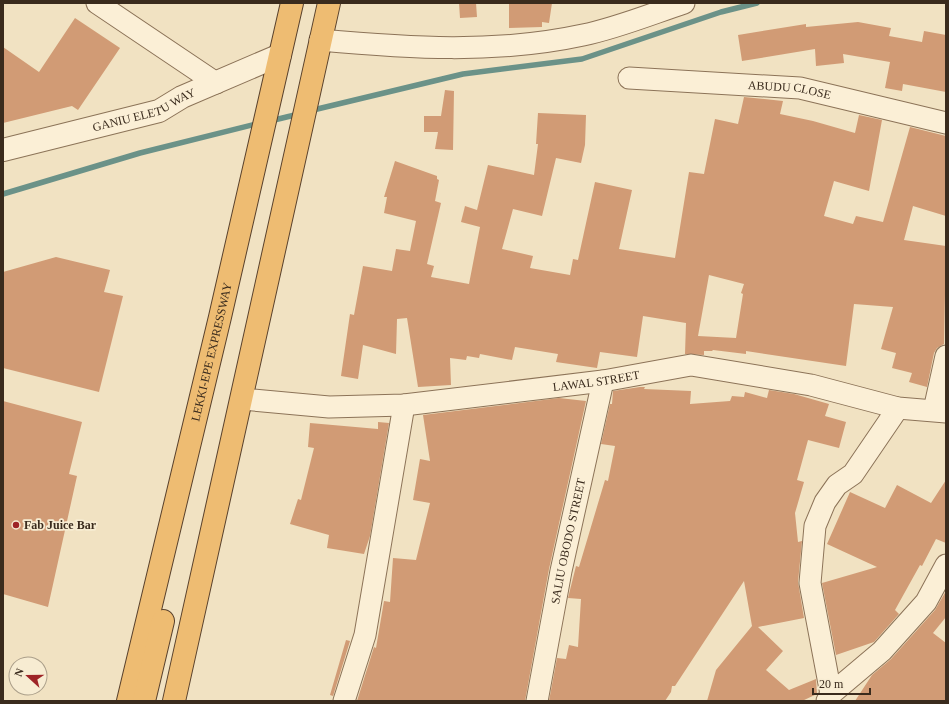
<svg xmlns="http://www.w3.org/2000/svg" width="949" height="704" viewBox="0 0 949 704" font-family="Georgia,serif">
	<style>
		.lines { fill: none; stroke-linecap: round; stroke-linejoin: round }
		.stream { stroke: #6b9288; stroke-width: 5.5 }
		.building { fill: #d19b75; fill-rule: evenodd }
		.minor-casing { stroke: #8c7358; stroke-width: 23 }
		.tertiary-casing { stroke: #8c7358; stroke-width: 24 }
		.trunk-casing { stroke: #59412c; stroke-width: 24 }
		.minor { stroke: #fbefd6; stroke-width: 21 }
		.tertiary { stroke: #fbefd6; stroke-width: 22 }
		.trunk { stroke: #eebc72; stroke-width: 22 }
		.poi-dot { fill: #9e2426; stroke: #f7ecd2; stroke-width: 1.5 }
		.labels { text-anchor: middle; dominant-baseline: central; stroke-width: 3.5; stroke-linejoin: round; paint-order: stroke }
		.street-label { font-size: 12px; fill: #3a2b1d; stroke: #f7ecd2 }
		.poi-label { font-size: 12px; font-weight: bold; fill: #3a2b1d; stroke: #f7ecd2; text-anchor: start }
	</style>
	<rect width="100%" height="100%" fill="#f1e2c2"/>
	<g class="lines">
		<path class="stream" d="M 309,111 L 463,74 L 582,59 L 721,12 L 757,3
			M 270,121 L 299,114
			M 3,194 L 140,153 L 260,123"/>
	</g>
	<path class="building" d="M 459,3 L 476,3 L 477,17 L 460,18 Z
		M 509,3 L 552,3 L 549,23 L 542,22 L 542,27 L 509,28 Z
		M 75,18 L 120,48 L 78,110 L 72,106 L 3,123 L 3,47 L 39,72 Z
		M 858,22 L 891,28 L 889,36 L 922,42 L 924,31 L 946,35 L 946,92 L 903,84 L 902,91 L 885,88 L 890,62 L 843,54 L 844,63 L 816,66 L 815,49 L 742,61 L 738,35 L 806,24 L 806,27 Z
		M 445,90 L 454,91 L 453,150 L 435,149 L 438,132 L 424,132 L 424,116 L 441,116 Z
		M 744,97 L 783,101 L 780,114 L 813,121 L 855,133 L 859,115 L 882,120 L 869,191 L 834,181 L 824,216 L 853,224 L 856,216 L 883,222 L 910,127 L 946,136 L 946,216 L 913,206 L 904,240 L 946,246 L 944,344 L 937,348 L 934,353 L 927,387 L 909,382 L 912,373 L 892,368 L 896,353 L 881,349 L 893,307 L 854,304 L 846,366 L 746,351 L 746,354 L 713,350 L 712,351 L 704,351 L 704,355 L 685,354 L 686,323 L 643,316 L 637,357 L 600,352 L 597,368 L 556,362 L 558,354 L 515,347 L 512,360 L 480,354 L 479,358 L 467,356 L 466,360 L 450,358 L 451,385 L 418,387 L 407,318 L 397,319 L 396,354 L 363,345 L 358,379 L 341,376 L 350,314 L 354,315 L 363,266 L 392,271 L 396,249 L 410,251 L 416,221 L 384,213 L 387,197 L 384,197 L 395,161 L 437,176 L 437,179 L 439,180 L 435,201 L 441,203 L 427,264 L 434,266 L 431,277 L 469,284 L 480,227 L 461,222 L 465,206 L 477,210 L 488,165 L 534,175 L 538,144 L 536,144 L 538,113 L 586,115 L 585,145 L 581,163 L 556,158 L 542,216 L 513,209 L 502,249 L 533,256 L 530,268 L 570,275 L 573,259 L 578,260 L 595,182 L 632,190 L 619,249 L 675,258 L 689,172 L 704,174 L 715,119 L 738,124 ZM 709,275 L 744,284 L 741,293 L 743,294 L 736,338 L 698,336 Z
		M 56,257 L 110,270 L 104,292 L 123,296 L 99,392 L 3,368 L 3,272 Z
		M 640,387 L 645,387 L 644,389 L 691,391 L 690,404 L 730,401 L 732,396 L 744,397 L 745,392 L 767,398 L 769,390 L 794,394 L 829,404 L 825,416 L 846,422 L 839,448 L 808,440 L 797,480 L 804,482 L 795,513 L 798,542 L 802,541 L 798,582 L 804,618 L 758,627 L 783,651 L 766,670 L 789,690 L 816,679 L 817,694 L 802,701 L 707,701 L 716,670 L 752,626 L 744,581 L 675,686 L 672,686 L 671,692 L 665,701 L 549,701 L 557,658 L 566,659 L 569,645 L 578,647 L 581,599 L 568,598 L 576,566 L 579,567 L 605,480 L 608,481 L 615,446 L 601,444 L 610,404 L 612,404 L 613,391 Z
		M 559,398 L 586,401 L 549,569 L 525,701 L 357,701 L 374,647 L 376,648 L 384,601 L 390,602 L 393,558 L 416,560 L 430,503 L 413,500 L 420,459 L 430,461 L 423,415 Z
		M 3,401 L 82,422 L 69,474 L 77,476 L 48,607 L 3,594 Z
		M 378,422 L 389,423 L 370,536 L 364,554 L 327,548 L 329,535 L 290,524 L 298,499 L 301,500 L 314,448 L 308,447 L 310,423 L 378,429 Z
		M 946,480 L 946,543 L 936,539 L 922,566 L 920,565 L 895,610 L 899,614 L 874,642 L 836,655 L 822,583 L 877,567 L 827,544 L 850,492 L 885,508 L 897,485 L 931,503 Z
		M 946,591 L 946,617 L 933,633 L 946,643 L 946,701 L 855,701 L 872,675 L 891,659 L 935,610 Z
		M 346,640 L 350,641 L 333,696 L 330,695 Z"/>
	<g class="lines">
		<defs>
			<g id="minor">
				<path d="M 97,3 L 216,83"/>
				<path d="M 320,40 C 408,48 496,54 583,35 C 617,28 651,14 684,3"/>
				<path id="s1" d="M 629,78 L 800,88 L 946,123"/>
				<path id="s2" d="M 242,399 L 329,407 L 404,405 L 603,381 L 691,365 L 811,385 L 898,408 L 946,412"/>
				<path d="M 934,410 L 946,356"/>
				<path d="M 831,694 L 810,583 L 815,526 L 825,502 L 837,485 L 853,474 L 898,408"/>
				<path d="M 344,701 L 365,635 L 404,405"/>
				<path id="s3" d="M 537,701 L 561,571 L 603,381"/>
				<path d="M 827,701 L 831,694 L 882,651 L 926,602 L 946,565"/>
			</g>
			<g id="tertiary">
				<path id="s4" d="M 3,150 L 159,111 L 182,97 L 280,55"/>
			</g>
			<g id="trunk">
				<path id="s5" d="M 128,701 L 220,317 L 292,3"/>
				<path d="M 144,701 L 163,621"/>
				<path d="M 174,701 L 329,3"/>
			</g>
		</defs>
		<use href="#minor" class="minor-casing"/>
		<use href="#tertiary" class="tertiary-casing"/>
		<use href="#trunk" class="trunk-casing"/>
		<use href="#minor" class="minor"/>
		<use href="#tertiary" class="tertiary"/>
		<use href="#trunk" class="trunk"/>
	</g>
	<circle class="poi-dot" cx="16" cy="525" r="4"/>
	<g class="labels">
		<g class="street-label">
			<text stroke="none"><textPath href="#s1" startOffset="161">ABUDU CLOSE</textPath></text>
			<text stroke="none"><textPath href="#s4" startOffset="147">GANIU ELETU WAY</textPath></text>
			<text stroke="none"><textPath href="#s5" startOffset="359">LEKKI-EPE EXPRESSWAY</textPath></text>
			<text stroke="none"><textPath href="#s2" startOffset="356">LAWAL STREET</textPath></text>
			<text stroke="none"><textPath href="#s3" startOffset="163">SALIU OBODO STREET</textPath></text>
		</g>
		<g class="poi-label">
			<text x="24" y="525">Fab Juice Bar</text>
		</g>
	</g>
	<rect width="949" height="704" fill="none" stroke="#3a2b1d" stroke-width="8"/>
	<g transform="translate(28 676) rotate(291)"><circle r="19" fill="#f7ecd2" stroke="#ab9f8a"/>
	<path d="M0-3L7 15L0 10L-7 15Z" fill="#9e2426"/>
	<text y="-6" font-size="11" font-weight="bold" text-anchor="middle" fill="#3a2b1d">N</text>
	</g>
	<path d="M813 688v6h57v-6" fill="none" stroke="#3a2b1d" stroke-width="2"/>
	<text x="819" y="688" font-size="12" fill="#3a2b1d" stroke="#f7ecd2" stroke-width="3" paint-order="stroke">20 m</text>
</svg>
